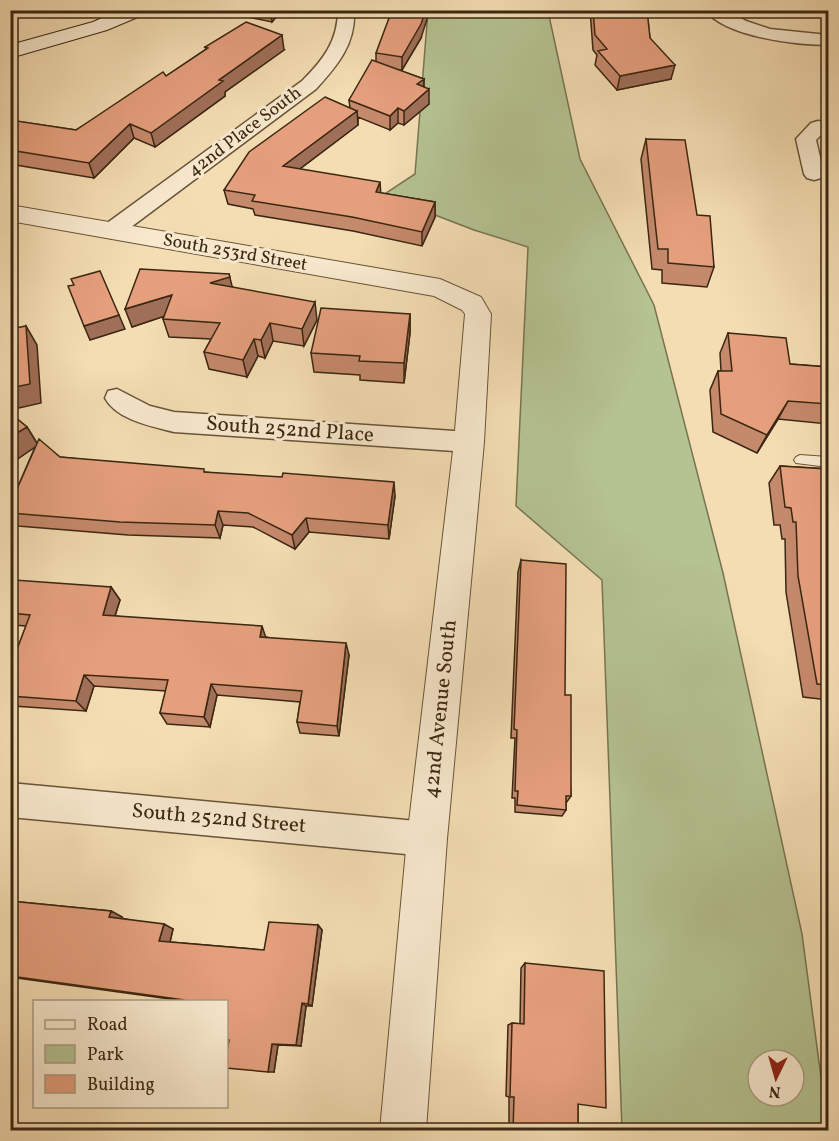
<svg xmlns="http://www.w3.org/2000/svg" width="839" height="1141" viewBox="0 0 839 1141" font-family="Vollkorn,serif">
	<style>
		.green { fill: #b5c291; stroke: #787452; stroke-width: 1.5; fill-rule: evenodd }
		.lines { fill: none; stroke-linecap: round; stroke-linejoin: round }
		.service-casing { stroke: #69543a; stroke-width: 2 }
		.minor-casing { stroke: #69543a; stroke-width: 3 }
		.tertiary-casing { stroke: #69543a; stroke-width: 2 }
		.secondary-casing { stroke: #3b2712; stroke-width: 2 }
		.service { fill: #f8e9ce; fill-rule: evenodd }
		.minor { fill: #f8e9ce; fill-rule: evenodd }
		.tertiary { fill: #f8e9ce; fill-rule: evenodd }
		.secondary { fill: #f8e9ce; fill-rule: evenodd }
		.wall { fill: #c5896c; stroke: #3b2712; stroke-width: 1.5 }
		.shaded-wall { fill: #a06f58; stroke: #3b2712; stroke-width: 1.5 }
		.building { fill: #e59f7d; stroke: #3b2712; stroke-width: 1.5 }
		.labels { text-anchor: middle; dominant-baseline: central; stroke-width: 6; stroke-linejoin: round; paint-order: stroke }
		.far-street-label { font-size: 18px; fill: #3b2712; stroke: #f8e9ce }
		.street-label { font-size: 21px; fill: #3b2712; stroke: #f8e9ce }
	</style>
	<rect width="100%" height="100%" fill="#f4ddb3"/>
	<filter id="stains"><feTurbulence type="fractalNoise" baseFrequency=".00333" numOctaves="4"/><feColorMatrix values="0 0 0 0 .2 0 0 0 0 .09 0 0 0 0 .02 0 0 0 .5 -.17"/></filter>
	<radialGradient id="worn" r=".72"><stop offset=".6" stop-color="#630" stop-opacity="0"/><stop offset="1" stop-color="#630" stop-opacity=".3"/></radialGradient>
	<path class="green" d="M 428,11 L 548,11 L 580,159 L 654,305 L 723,573 L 802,934 L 828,1130 L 622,1130 L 602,580 L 516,506 L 528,247 L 474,230 L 383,195 L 415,174 ZM 758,1060 L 794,1060 L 794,1096 L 758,1096 Z"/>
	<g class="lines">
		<defs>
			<path id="service" d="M 800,455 L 828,457 L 828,467 L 796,463 L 794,460 L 796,457 Z"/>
			<path id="minor" d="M 10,10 L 28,10 L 10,21 Z
				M 338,10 L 354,10 C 356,44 337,66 316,89 L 119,236 L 111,238 L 103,236 L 100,231 L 103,226 L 302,81 C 323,60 338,41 338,10 Z
				M 705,10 L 726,10 L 746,21 L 770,29 L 828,35 L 828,45 C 796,45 726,37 705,10 Z
				M 818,121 L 828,122 L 828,134 L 823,133 L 816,140 L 824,174 L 821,178 L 814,180 L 807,178 L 804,174 L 796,139 L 811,123 Z
				M 117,389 L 150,406 L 174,412 L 469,432 L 478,435 L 482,442 L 478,449 L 469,452 L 174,432 C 151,426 117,420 105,398 L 108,391 Z
				M 10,783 L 427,822 L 439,827 L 444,839 L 439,851 L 427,856 L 10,817 Z"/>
			<path id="tertiary" d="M 10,205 L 440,279 L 481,297 L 491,314 L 484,442 L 447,839 L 426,1130 L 380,1130 L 407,839 L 454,442 L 465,314 L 462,310 L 434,296 L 10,221 Z"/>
			<path id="secondary" d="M 120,10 L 147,10 L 145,14 L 107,30 L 10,58 L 10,45 L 93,22 Z"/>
		</defs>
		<use href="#service" class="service-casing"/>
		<use href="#minor" class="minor-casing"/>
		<use href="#tertiary" class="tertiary-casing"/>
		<use href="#secondary" class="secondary-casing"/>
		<use href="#service" class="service"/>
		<use href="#minor" class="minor"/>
		<use href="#tertiary" class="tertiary"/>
		<use href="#secondary" class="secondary"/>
	</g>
	<path class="wall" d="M 237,10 L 282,10 L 272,22 L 238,15 Z
		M 590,10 L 647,10 L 650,38 L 671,79 L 617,90 L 595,65 L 597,55 L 593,50 Z
		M 781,10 L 793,10 L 791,13 Z
		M 421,38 L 402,70 L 398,70 L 424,79 L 424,87 L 429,104 L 404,125 L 398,123 L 390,130 L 358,117 L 358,125 L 300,169 L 381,193 L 435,202 L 435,217 L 422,246 L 353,231 L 255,215 L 253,209 L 228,204 L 224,190 L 350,108 L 349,100 L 376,62 L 376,53 Z
		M 205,47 L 284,50 L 225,92 L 225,96 L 155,147 L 134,138 L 94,178 L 10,164 L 10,120 L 76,130 L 166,76 L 206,49 Z
		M 646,139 L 697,215 L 714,267 L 707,287 L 662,283 L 662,270 L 652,269 L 641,159 Z
		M 232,287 L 317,320 L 304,346 L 273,341 L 265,358 L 258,356 L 247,377 L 209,369 L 204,352 L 211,339 L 169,337 L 163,319 L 164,316 L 132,327 Z
		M 410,314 L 410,333 L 404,383 L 360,380 L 360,375 L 314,372 L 311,353 Z
		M 728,333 L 790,364 L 828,367 L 828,424 L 778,419 L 757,453 L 713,432 L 710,390 L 718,371 L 721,371 L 720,353 Z
		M 10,413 L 27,427 L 37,443 L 60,457 L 205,472 L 395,496 L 389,539 L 309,532 L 295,549 L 253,527 L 223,525 L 220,538 L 128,535 L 18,526 L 10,516 L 10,505 L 35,447 L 10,464 Z
		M 780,466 L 828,469 L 828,700 L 803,697 L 786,592 L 785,539 L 782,539 L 780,525 L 774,525 L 769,483 Z
		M 521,560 L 565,695 L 571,796 L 566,803 L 566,810 L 562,816 L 515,812 L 515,798 L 512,798 L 515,738 L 511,738 L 518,572 Z
		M 111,587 L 120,600 L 115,616 L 266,637 L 349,655 L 339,736 L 300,733 L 297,722 L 300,702 L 217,695 L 210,727 L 167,724 L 160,713 L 166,691 L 94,686 L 86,711 L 13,706 L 10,704 L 10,668 L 26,626 L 13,625 L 10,622 L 10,590 Z
		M 828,730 L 828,766 L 824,735 Z
		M 10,901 L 111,911 L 122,917 L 121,918 L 173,929 L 170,942 L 264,950 L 318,925 L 322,930 L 312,1006 L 306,1006 L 301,1046 L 278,1045 L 274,1072 L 229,1040 L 226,1040 L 226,1002 L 184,1001 L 10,977 Z
		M 525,963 L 578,1104 L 578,1131 L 509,1131 L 509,1097 L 506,1096 L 508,1025 L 512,1023 L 520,1024 L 521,968 Z"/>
	<path class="shaded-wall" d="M 270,10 L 282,10 L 272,22 Z
		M 426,10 L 430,10 L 421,38 L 402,70 L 402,57 Z
		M 282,35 L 284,50 L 225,92 L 225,96 L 155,147 L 151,133 L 219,80 Z
		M 675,65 L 671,79 L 617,90 L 620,76 Z
		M 424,79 L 423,93 L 417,84 Z
		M 429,89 L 429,104 L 404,125 L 404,111 Z
		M 398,108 L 398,123 L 390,130 L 390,116 Z
		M 357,111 L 358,125 L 285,180 L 283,166 Z
		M 130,124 L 134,138 L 94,178 L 89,163 Z
		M 380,182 L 381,196 L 376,192 Z
		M 435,202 L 435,217 L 422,246 L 422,232 Z
		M 229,274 L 234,294 L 210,283 Z
		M 172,295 L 177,312 L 132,327 L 125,309 Z
		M 315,302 L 317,320 L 304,346 L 302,329 Z
		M 410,314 L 410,333 L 404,383 L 404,363 Z
		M 119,315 L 125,329 L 90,340 L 84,326 Z
		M 270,323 L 273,341 L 265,358 L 261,340 Z
		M 26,326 L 37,345 L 41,403 L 10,410 L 10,388 Z
		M 254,339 L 258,356 L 247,377 L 243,360 Z
		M 788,401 L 778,419 L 757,453 L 767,435 Z
		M 27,427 L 38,445 L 10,464 L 10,437 Z
		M 394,482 L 395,496 L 389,539 L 388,525 Z
		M 218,511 L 223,525 L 220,538 L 215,525 Z
		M 306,518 L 309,532 L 295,549 L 292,535 Z
		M 111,587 L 120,600 L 111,628 L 103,615 Z
		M 262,626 L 266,638 L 260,637 Z
		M 346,643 L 349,655 L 339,736 L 337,726 Z
		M 84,675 L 94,686 L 86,711 L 76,701 Z
		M 211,684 L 217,695 L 210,727 L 204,717 Z
		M 111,911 L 122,917 L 120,922 L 109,917 Z
		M 164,924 L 173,929 L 169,946 L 159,941 Z
		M 318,925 L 322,930 L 312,1006 L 308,1004 Z
		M 302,1003 L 306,1006 L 301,1046 L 296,1045 Z
		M 272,1044 L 278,1045 L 274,1072 L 268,1072 Z"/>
	<path class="building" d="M 392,10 L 426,10 L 421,24 L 402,57 L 376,53 Z
		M 593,10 L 647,10 L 650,38 L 675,65 L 620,76 L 598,51 L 607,49 L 595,35 Z
		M 246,22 L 282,35 L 219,80 L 223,81 L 151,133 L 130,124 L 89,163 L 10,150 L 10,120 L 76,130 L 163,72 L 166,76 L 208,48 L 205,47 Z
		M 372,60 L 424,79 L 417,84 L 429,89 L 404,111 L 398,108 L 390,116 L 349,100 Z
		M 325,97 L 357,111 L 283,166 L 380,182 L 376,192 L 435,202 L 422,232 L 352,217 L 252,201 L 255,195 L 224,190 L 249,152 Z
		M 646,139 L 685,140 L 697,215 L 710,216 L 714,267 L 668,263 L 668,249 L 658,249 Z
		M 140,269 L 229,274 L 230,277 L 210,283 L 315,302 L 302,329 L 270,323 L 261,340 L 254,339 L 243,360 L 204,352 L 220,323 L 163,319 L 172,295 L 125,309 Z
		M 100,271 L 119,315 L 84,326 L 68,286 L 74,285 L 71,279 Z
		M 321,308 L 410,314 L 404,363 L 359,361 L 360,356 L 311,353 Z
		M 26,326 L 30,384 L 10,388 L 10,329 Z
		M 728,333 L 786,338 L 790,364 L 828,367 L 828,404 L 788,401 L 767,435 L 721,414 L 718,371 L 732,371 Z
		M 10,413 L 27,427 L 10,437 Z
		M 39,439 L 60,457 L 204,469 L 204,472 L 282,477 L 283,473 L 394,482 L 388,525 L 306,518 L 292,535 L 248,513 L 218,511 L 215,525 L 120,522 L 10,513 L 10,505 Z
		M 780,466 L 828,469 L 828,685 L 817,684 L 798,576 L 796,522 L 793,522 L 791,508 L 785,507 Z
		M 521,560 L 566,564 L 565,695 L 571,695 L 571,796 L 566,796 L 566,810 L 517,805 L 518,791 L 515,791 L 517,730 L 514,729 Z
		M 14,580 L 111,587 L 103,615 L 262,626 L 260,637 L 346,643 L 337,726 L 297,722 L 302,691 L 211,684 L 204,717 L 160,713 L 168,680 L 84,675 L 76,701 L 10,696 L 10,668 L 30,615 L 10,613 L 10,590 Z
		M 10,901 L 111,911 L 109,917 L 164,924 L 159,941 L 264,950 L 269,922 L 318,925 L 308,1004 L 302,1003 L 296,1045 L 272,1044 L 268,1072 L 226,1068 L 226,1057 L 229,1040 L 226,1039 L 226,1002 L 184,1002 L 184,1000 L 10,976 Z
		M 525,963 L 604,971 L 606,1108 L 578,1104 L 578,1131 L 513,1131 L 514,1097 L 510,1097 L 512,1023 L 524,1024 Z"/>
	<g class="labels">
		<g class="far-street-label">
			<text transform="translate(245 132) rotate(-37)">42nd Place South</text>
			<text transform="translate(235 253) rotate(10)">South 253rd Street</text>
		</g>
		<g class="street-label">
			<text transform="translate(290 430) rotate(4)">South 252nd Place</text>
			<text transform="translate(441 709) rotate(-84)">42nd Avenue South</text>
			<text transform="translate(219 819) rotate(5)">South 252nd Street</text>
		</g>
	</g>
	<rect width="839" height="1141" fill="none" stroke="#f4ddb3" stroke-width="36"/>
	<rect x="12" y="12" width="815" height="1117" fill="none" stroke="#3b2712" stroke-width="3"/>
	<rect x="18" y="18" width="803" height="1105" fill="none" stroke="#3b2712" stroke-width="1.5"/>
	<rect x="33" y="1000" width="195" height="108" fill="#f8e9ce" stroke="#ac9b83" stroke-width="1.5"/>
	<rect x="45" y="1020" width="30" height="9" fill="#f8e9ce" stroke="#ac9b83" stroke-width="1.5"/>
	<text x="87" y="1030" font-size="18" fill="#3b2712">Road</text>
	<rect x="45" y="1045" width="30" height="18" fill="#b5c291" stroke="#ac9b83" stroke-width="1.5"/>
	<text x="87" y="1060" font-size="18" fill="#3b2712">Park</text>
	<rect x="45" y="1075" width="30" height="18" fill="#e59f7d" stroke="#ac9b83" stroke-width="1.5"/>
	<text x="87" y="1090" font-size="18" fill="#3b2712">Building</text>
	<g transform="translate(776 1078) rotate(185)"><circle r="28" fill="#f8e9ce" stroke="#ac9b83" stroke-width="1.5"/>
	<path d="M0-4.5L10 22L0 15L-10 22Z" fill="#8f2418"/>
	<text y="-9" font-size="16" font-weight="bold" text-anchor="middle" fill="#3b2712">N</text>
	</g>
	<rect width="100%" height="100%" filter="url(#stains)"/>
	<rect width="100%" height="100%" fill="url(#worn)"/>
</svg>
